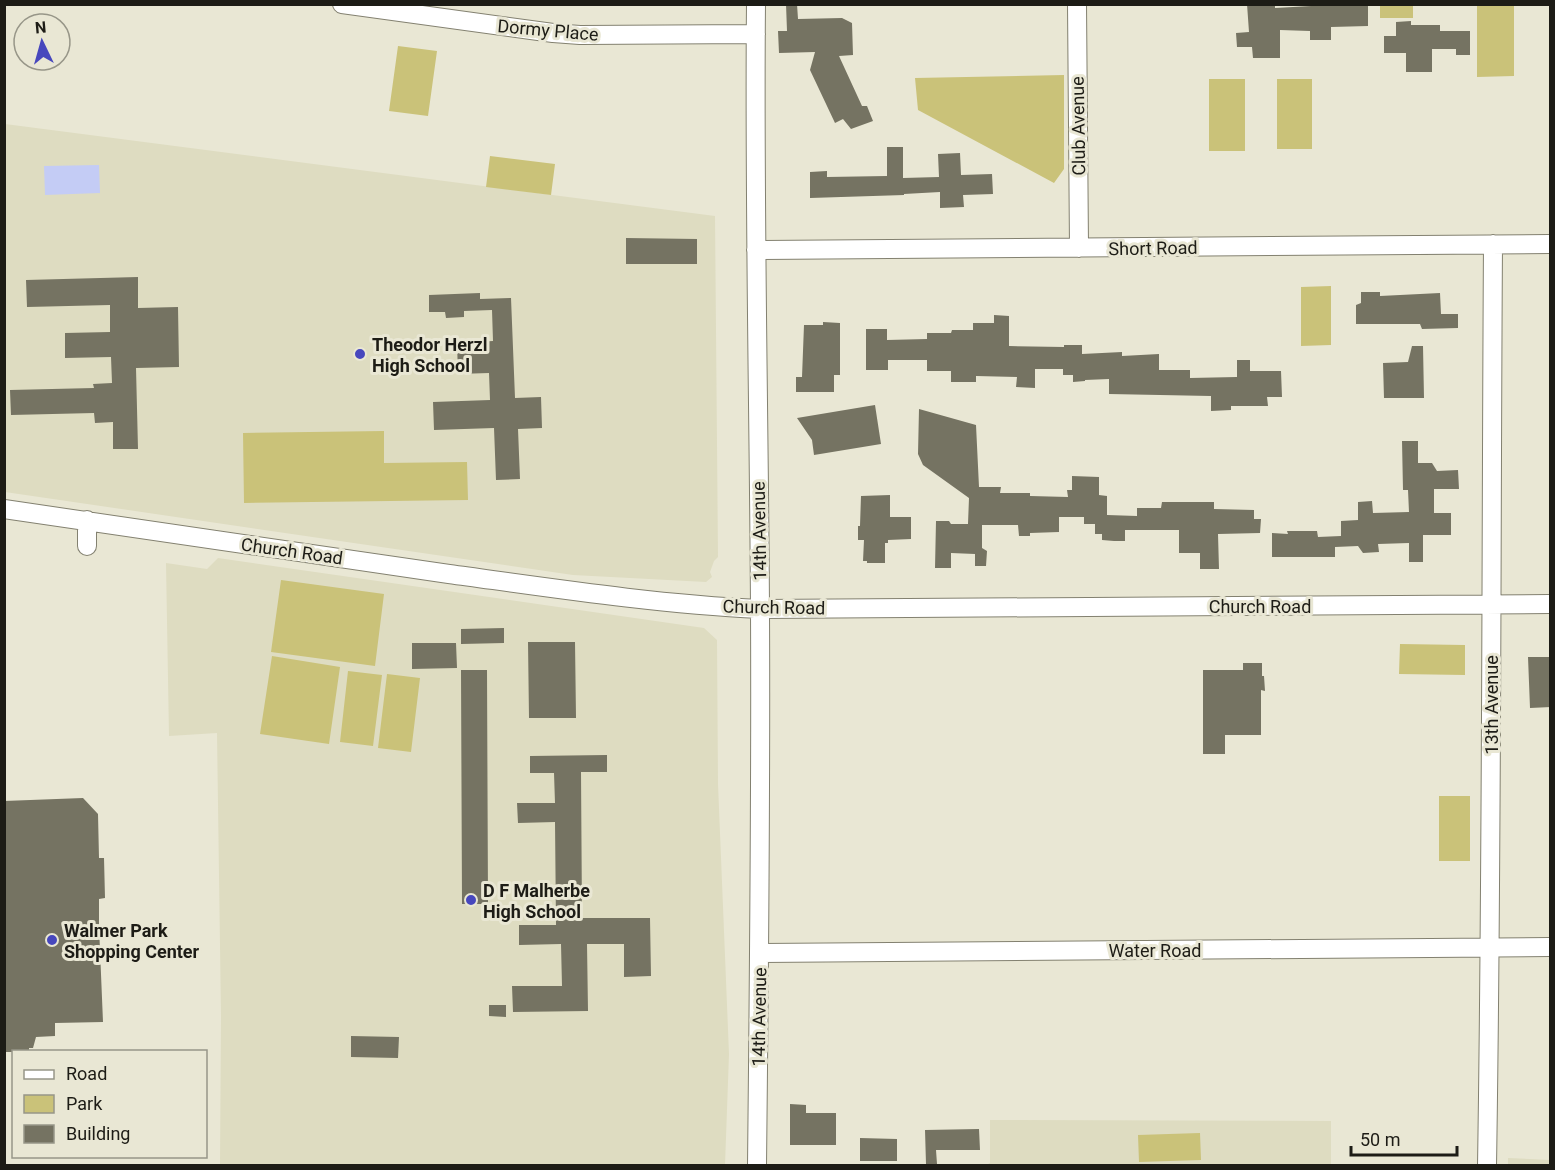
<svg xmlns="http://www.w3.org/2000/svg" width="1555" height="1170" viewBox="0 0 1555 1170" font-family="Roboto,sans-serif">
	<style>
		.built { fill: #dedcc1 }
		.green { fill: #cac279 }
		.water { fill: #c4ccf5 }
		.building { fill: #757362 }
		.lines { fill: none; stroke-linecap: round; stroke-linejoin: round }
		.minor-casing { stroke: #838170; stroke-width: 20 }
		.minor { stroke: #fff; stroke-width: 18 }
		.poi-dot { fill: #4747bd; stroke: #e9e7d4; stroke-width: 2 }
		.labels { text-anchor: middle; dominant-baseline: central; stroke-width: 6; stroke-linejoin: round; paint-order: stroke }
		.street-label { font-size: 18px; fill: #1d1c16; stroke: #e9e7d4 }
		.poi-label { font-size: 18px; font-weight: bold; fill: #1d1c16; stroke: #e9e7d4; text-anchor: start }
	</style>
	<rect width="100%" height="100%" fill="#e9e7d4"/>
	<path class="built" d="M 5,124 L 715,216 L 718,557 L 714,561 L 710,572 L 712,577 L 706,582 L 573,575 L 5,492 Z
		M 218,558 L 704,628 L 717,640 L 718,784 L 729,1054 L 725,1165 L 220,1165 L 221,1016 L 217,733 L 169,736 L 166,563 L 207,569 Z
		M 990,1120 L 1331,1121 L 1331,1165 L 984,1166 L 990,1163 Z
		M 1508,1158 L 1550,1160 L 1550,1165 L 1508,1165 Z"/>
	<path class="green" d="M 1380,5 L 1413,5 L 1413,18 L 1380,18 Z
		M 1477,6 L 1514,6 L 1514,76 L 1477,77 Z
		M 398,46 L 437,51 L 428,116 L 389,111 Z
		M 1064,75 L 1064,169 L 1054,183 L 918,110 L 915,78 Z
		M 1209,79 L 1245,79 L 1245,151 L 1209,151 Z
		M 1277,79 L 1312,79 L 1312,149 L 1277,149 Z
		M 490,156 L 555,164 L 551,195 L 486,187 Z
		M 1331,286 L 1331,345 L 1301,346 L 1301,287 Z
		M 384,431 L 384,463 L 467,462 L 468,500 L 244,503 L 243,433 Z
		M 281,580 L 384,594 L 375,666 L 271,652 Z
		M 1400,644 L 1465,645 L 1465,675 L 1399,674 Z
		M 272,656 L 340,667 L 329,744 L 260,734 Z
		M 348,671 L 382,675 L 373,746 L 340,742 Z
		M 387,674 L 420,678 L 411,752 L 378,748 Z
		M 1439,796 L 1470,796 L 1470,861 L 1439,861 Z
		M 1200,1133 L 1201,1160 L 1139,1162 L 1138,1135 Z"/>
	<path class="water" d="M 99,165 L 100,193 L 45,195 L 44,166 Z"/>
	<path class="building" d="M 786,4 L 797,4 L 798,19 L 842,18 L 852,23 L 853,55 L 839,56 L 862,106 L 867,106 L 873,121 L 851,129 L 843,119 L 835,123 L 810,70 L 815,52 L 779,53 L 778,31 L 787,31 Z
		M 1247,4 L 1275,4 L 1275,8 L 1311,6 L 1311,4 L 1368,4 L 1368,26 L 1331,27 L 1331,40 L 1310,40 L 1310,31 L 1280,30 L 1280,58 L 1253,58 L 1252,47 L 1237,47 L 1236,33 L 1249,32 Z
		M 1411,21 L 1411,25 L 1440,25 L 1440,31 L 1470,31 L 1470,55 L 1456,55 L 1456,49 L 1432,49 L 1432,72 L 1406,72 L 1406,53 L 1384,53 L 1384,36 L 1396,36 L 1396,22 Z
		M 887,147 L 903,147 L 903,178 L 939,177 L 938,154 L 960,153 L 961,175 L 992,174 L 993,194 L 963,195 L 964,207 L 940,208 L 940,192 L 904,194 L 904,195 L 810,198 L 810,172 L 827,171 L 827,177 L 887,176 Z
		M 626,238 L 697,239 L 697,264 L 626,264 Z
		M 138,277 L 138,308 L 178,307 L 179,367 L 136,368 L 138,449 L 113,449 L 113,422 L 95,423 L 94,413 L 11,415 L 10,390 L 94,388 L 93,384 L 112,383 L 111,357 L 65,358 L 65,333 L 110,332 L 110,305 L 27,307 L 26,280 Z
		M 1361,292 L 1380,292 L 1380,296 L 1440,293 L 1441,314 L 1458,314 L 1458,328 L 1422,329 L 1420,324 L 1356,324 L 1356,305 L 1361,303 Z
		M 480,293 L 480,299 L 511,298 L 515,398 L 541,397 L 542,428 L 518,429 L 520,479 L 496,480 L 494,428 L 434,430 L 433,402 L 490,400 L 489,373 L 458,374 L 457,343 L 493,341 L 492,310 L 464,311 L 464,317 L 446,318 L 445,312 L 429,312 L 429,295 Z
		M 994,315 L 1009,316 L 1009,346 L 1064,347 L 1064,345 L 1082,345 L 1082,354 L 1122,352 L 1122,356 L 1159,354 L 1159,370 L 1190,370 L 1190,378 L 1237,377 L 1237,360 L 1250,360 L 1250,371 L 1281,371 L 1282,397 L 1267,397 L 1268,406 L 1231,406 L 1231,410 L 1211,411 L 1211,396 L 1109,394 L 1109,379 L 1085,380 L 1085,381 L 1073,382 L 1073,375 L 1063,375 L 1063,369 L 1035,369 L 1035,388 L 1016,387 L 1017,377 L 976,376 L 976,382 L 951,382 L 951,371 L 927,371 L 927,360 L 888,360 L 888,370 L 866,370 L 866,329 L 887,329 L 887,340 L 927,339 L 927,333 L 951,333 L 952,330 L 973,330 L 973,323 L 994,323 Z
		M 823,322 L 840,323 L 840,375 L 834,375 L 834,392 L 796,392 L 796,377 L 802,377 L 804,325 L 823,325 Z
		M 1412,346 L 1423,346 L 1424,398 L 1384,398 L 1383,363 L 1408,362 Z
		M 875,405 L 881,444 L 814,455 L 812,440 L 797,418 Z
		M 919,409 L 976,425 L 979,487 L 1001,487 L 1000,493 L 1030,493 L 1030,496 L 1068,497 L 1067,490 L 1072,490 L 1072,476 L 1099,477 L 1099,495 L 1107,496 L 1107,515 L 1137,516 L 1137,508 L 1161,508 L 1162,502 L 1214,502 L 1214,509 L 1254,510 L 1254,519 L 1261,519 L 1260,533 L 1218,534 L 1219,569 L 1200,569 L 1200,553 L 1179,553 L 1179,530 L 1125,530 L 1125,541 L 1114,541 L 1102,540 L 1102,534 L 1095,534 L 1095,524 L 1084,524 L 1084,517 L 1059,517 L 1059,532 L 1030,533 L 1030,536 L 1019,536 L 1018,525 L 982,525 L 982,548 L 987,551 L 986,566 L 975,566 L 975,554 L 951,553 L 951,568 L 935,568 L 936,521 L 949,521 L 951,524 L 968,524 L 969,498 L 923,465 L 918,454 Z
		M 1402,441 L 1418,441 L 1418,463 L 1432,463 L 1437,471 L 1458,470 L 1459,489 L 1434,489 L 1434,513 L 1451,513 L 1451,535 L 1423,535 L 1423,562 L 1409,562 L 1409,543 L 1378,544 L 1379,552 L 1363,553 L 1358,546 L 1335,547 L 1335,557 L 1272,557 L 1272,533 L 1288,534 L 1287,531 L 1317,531 L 1318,537 L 1341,536 L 1341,521 L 1358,520 L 1358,502 L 1372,501 L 1373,513 L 1409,512 L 1408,490 L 1403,490 Z
		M 890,495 L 890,517 L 911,517 L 911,539 L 888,540 L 888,543 L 885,543 L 885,563 L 867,563 L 867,561 L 863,561 L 864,540 L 858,540 L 858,526 L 860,526 L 861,496 Z
		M 504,628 L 504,643 L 461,644 L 461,629 Z
		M 528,642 L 575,642 L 576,718 L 529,718 Z
		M 412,643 L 456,643 L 457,668 L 412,669 Z
		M 1528,657 L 1551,657 L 1551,707 L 1530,708 Z
		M 1243,663 L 1262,663 L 1262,676 L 1264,676 L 1265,691 L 1261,690 L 1261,735 L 1225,735 L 1225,754 L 1203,754 L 1203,670 L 1243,670 Z
		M 461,670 L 487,670 L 488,904 L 462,904 Z
		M 607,755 L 607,772 L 581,772 L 582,918 L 650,918 L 651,976 L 624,977 L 624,944 L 587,944 L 588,1011 L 513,1012 L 512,986 L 562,986 L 561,944 L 519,945 L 519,925 L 556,925 L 555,822 L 518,823 L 517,803 L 555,803 L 554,773 L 530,773 L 530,756 Z
		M 83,798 L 98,814 L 99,858 L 104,858 L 105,898 L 99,899 L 99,926 L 103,1022 L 55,1023 L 55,1036 L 36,1037 L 33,1048 L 29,1048 L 29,1052 L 4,1052 L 4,801 Z
		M 489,1005 L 506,1005 L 506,1017 L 489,1016 Z
		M 351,1036 L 399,1037 L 398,1058 L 351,1057 Z
		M 790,1104 L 806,1105 L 806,1113 L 836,1113 L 836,1145 L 790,1145 Z
		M 979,1129 L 980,1150 L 936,1150 L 937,1164 L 926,1164 L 925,1130 Z
		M 860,1138 L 897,1139 L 897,1161 L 860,1161 Z"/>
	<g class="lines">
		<defs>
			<path id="minor" d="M 342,4 L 553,33 L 580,35 L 756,34
				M 756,4 C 754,207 759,409 760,611 C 761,796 759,981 757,1166
				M 1077,4 L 1079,248
				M 756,250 L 1550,244
				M 4,509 C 153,530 301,553 449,574 C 552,588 656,604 760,609 L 1550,604
				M 87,520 L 87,546
				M 760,953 L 1550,947
				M 1487,1166 C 1492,858 1491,551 1493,244"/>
		</defs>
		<use href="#minor" class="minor-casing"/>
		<use href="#minor" class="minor"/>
	</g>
	<g class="poi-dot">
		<circle cx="360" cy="354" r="6"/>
		<circle cx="471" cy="900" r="6"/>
		<circle cx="52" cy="940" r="6"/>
	</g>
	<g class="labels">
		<g class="street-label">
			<text transform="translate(548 30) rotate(5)">Dormy Place</text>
			<text transform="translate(1078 126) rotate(-91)">Club Avenue</text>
			<text transform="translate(1153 248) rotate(-1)">Short Road</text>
			<text transform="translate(759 531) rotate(-91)">14th Avenue</text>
			<text transform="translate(292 551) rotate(8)">Church Road</text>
			<text x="1260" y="606">Church Road</text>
			<text transform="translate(774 607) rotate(1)">Church Road</text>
			<text transform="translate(1491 705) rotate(-90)">13th Avenue</text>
			<text x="1155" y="950">Water Road</text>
			<text transform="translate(759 1017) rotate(-89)">14th Avenue</text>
		</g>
		<g class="poi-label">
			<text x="372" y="344">Theodor Herzl<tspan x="372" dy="21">High School</tspan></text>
			<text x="483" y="890">D F Malherbe<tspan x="483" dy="21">High School</tspan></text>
			<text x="64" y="930">Walmer Park<tspan x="64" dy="21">Shopping Center</tspan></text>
		</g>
	</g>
	<rect width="1555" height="1170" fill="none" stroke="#1d1c16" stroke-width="12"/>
	<rect x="12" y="1050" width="195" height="108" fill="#e9e7d4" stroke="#979688" stroke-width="1.5"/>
	<rect x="24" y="1070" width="30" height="9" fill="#ffffff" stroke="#979688" stroke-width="1.5"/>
	<text x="66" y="1080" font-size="18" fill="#1d1c16">Road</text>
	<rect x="24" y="1095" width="30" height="18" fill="#cac279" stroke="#979688" stroke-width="1.5"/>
	<text x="66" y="1110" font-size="18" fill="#1d1c16">Park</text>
	<rect x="24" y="1125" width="30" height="18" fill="#757362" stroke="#979688" stroke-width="1.5"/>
	<text x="66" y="1140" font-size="18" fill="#1d1c16">Building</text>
	<g transform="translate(42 42) rotate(355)"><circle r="28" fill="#e9e7d4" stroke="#979688" stroke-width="1.5"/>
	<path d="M0-4.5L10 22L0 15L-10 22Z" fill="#4747bd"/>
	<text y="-9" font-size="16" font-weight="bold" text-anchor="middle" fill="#1d1c16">N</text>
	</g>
	<path d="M1351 1146v9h106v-9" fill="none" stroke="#1d1c16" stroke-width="3"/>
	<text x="1360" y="1146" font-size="18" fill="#1d1c16" stroke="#e9e7d4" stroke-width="4.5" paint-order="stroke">50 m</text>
</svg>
